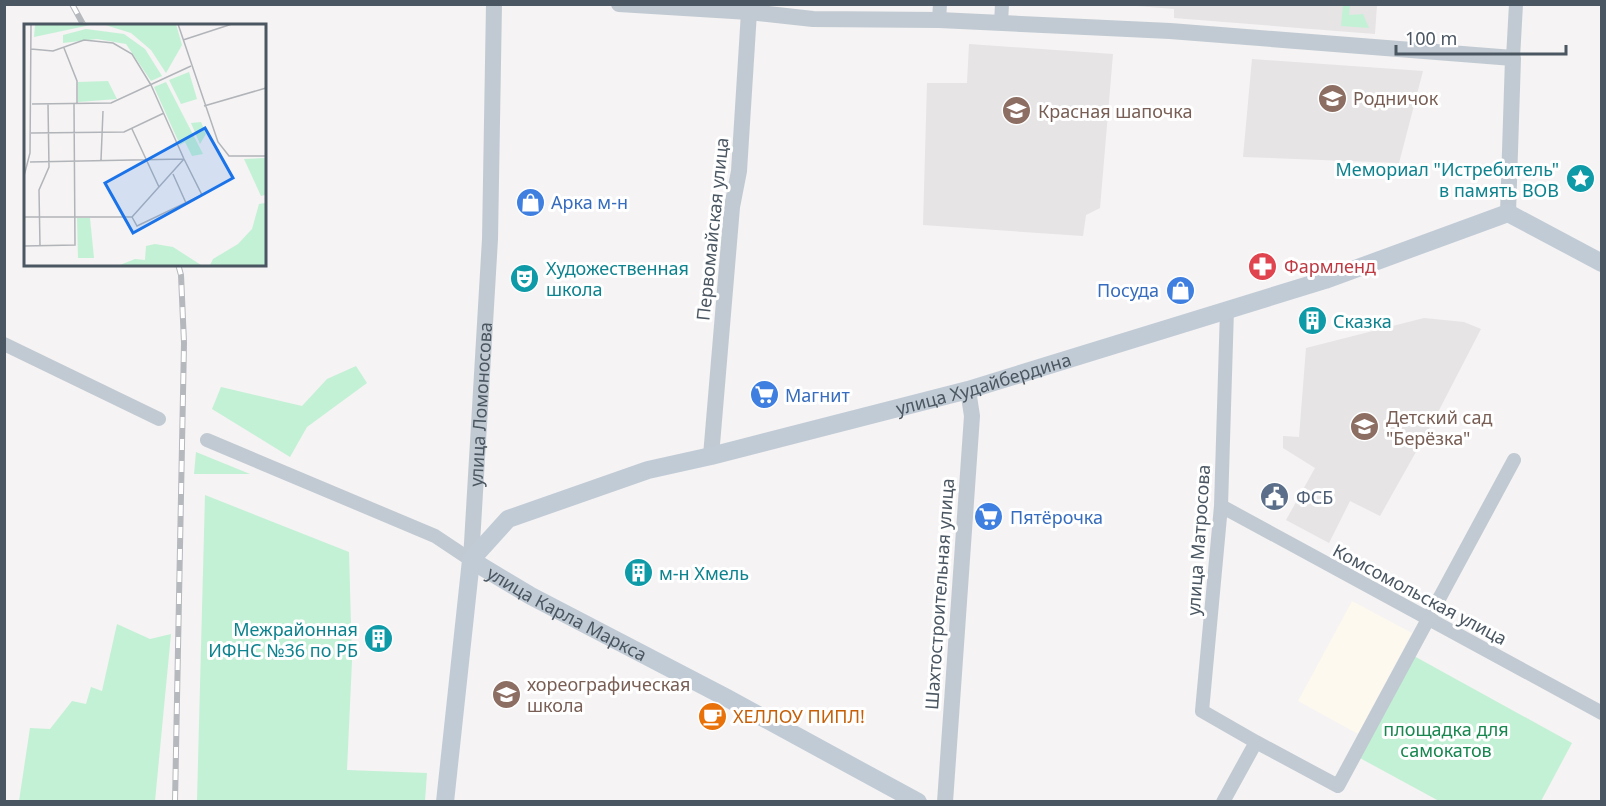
<svg xmlns="http://www.w3.org/2000/svg" width="1606" height="806" viewBox="0 0 1606 806" font-family="'Noto Sans',sans-serif">
	<style>
		.commercial { fill: #fdf9ef }
		.education { fill: #e6e4e5 }
		.green { fill: #c3f1d5 }
		.lines { fill: none; stroke-linecap: round; stroke-linejoin: round }
		.minor { stroke: #c1cad2; stroke-width: 14 }
		.tertiary { stroke: #c1cad2; stroke-width: 16 }
		.secondary { stroke: #c1cbd6; stroke-width: 18 }
		.rail-casing { stroke: #b5b8bd; stroke-width: 6 }
		.rail { stroke: #fff; stroke-width: 4; stroke-dasharray: 11; stroke-linecap: butt }
		.labels { text-anchor: middle; dominant-baseline: central; stroke-width: 6; stroke-linejoin: round; paint-order: stroke }
		.education-label { font-size: 18px; fill: #785e54; stroke: #fff; text-anchor: start }
		.culture-label { font-size: 18px; fill: #0d838f; stroke: #fff; text-anchor: start }
		.shop-label { font-size: 18px; fill: #366cbe; stroke: #fff; text-anchor: start }
		.street-label { font-size: 18px; fill: #4a5661; stroke: #fff }
		.health-label { font-size: 18px; fill: #be3a42; stroke: #fff; text-anchor: start }
		.service-label { font-size: 18px; fill: #4e5e75; stroke: #fff; text-anchor: start }
		.food-label { font-size: 18px; fill: #c56008; stroke: #fff; text-anchor: start }
		.park-label { font-size: 18px; fill: #17864f; stroke: #fff }
		.inset-road { fill: none; stroke: #b1b4b9; stroke-width: 1.5 }
		.view { fill: #1a73e8; fill-opacity: 0.15; stroke: #1a73e8; stroke-width: 3 }
		.inset-edge { fill: none; stroke: #4a5661; stroke-width: 3 }
	</style>
	<rect width="100%" height="100%" fill="#f5f3f3"/>
	<path class="commercial" d="M 1352,601 L 1412,633 L 1358,734 L 1298,701 Z"/>
	<path class="education" d="M 1124,5 L 1377,5 L 1375,34 L 1174,18 L 1174,9 Z
		M 969,44 L 1113,54 L 1100,208 L 1086,215 L 1083,236 L 923,225 L 927,83 L 967,83 Z
		M 1252,59 L 1423,71 L 1399,163 L 1243,157 Z
		M 1424,318 L 1464,322 L 1481,329 L 1435,418 L 1380,516 L 1350,501 L 1329,543 L 1286,520 L 1315,468 L 1283,448 L 1283,436 L 1299,437 L 1306,348 Z"/>
	<path class="green" d="M 1343,5 L 1350,5 L 1349,15 L 1363,14 L 1369,28 L 1341,26 Z
		M 356,366 L 367,383 L 307,427 L 290,457 L 212,409 L 221,387 L 302,406 L 327,379 Z
		M 196,452 L 250,474 L 194,474 Z
		M 205,495 L 349,552 L 352,661 L 347,770 L 427,773 L 425,801 L 197,801 Z
		M 117,624 L 150,639 L 171,634 L 155,801 L 19,801 L 30,728 L 50,729 L 72,701 L 86,704 L 91,687 L 102,691 Z
		M 1414,656 L 1572,743 L 1541,801 L 1439,801 L 1358,757 Z"/>
	<g class="lines">
		<path class="minor" d="M 939,20 L 940,4
			M 1001,23 L 1002,4
			M 1513,58 L 1516,4
			M 4,344 L 159,419
			M 207,440 L 435,536 L 471,560
			M 1221,506 L 1602,713
			M 1256,742 L 1338,786 L 1514,460
			M 1223,802 L 1256,742 L 1202,711 L 1221,506 L 1227,309"/>
		<g class="tertiary">
			<path d="M 619,4 L 749,12 L 813,19 L 939,20 L 1170,31 L 1513,58 L 1508,213"/>
			<path d="M 711,456 L 732,207 L 739,171 L 749,12"/>
			<path id="s1" d="M 471,560 L 490,239 L 494,4"/>
			<path d="M 945,802 L 972,416 L 968,390"/>
		</g>
		<g class="secondary">
			<path id="s2" d="M 471,560 L 508,519 L 648,470 L 711,456 L 968,390 L 1325,280 L 1508,213 L 1602,263"/>
			<path id="s3" d="M 471,560 L 531,596 L 727,698 L 918,802"/>
			<path d="M 445,802 L 471,560"/>
		</g>
		<defs>
			<path id="rail" d="M 72,4 L 84,26
				M 175,802 L 184,343 L 181,275 L 178,264"/>
		</defs>
		<use href="#rail" class="rail-casing"/>
		<use href="#rail" class="rail"/>
	</g>
	<defs>
		<symbol id="school-disc" viewBox="-11 -11 22 22"><circle r="9.5" fill="#8d6e63" stroke="#fff"/><path d="M0-5L7-2L0 1L-7-2ZM-4 1L0 2.5L4 1V4Q0 6-4 4Z" fill="#fff"/></symbol>
		<symbol id="sight-disc" viewBox="-11 -11 22 22"><circle r="9.5" fill="#0f9aa8" stroke="#fff"/><path d="M0-6L1.8-2.2L6-1.7L2.9 1.2L3.7 5.4L0 3.3L-3.7 5.4L-2.9 1.2L-6-1.7L-1.8-2.2Z" fill="#fff"/></symbol>
		<symbol id="shop-disc" viewBox="-11 -11 22 22"><circle r="9.5" fill="#3f7fe0" stroke="#fff"/><path d="M-5-2.5h2.3a2.7 3.5 0 0 1 5.4 0H5L5.5 6h-11ZM-1.5-2.5h3a1.5 2.3 0 0 0-3 0Z" fill="#fff"/></symbol>
		<symbol id="pharmacy-disc" viewBox="-11 -11 22 22"><circle r="9.5" fill="#e0444e" stroke="#fff"/><path d="M-2-6h4v4h4v4h-4v4h-4v-4h-4v-4h4Z" fill="#fff"/></symbol>
		<symbol id="theatre-disc" viewBox="-11 -11 22 22"><circle r="9.5" fill="#0f9aa8" stroke="#fff"/><path d="M-5-5.5Q0-4 5-5.5V0Q5 5 0 6Q-5 5-5 0ZM-3.3-2.5H-1v1.5H-3.3ZM1-2.5H3.3v1.5H1ZM-2.8 1Q0 5.5 2.8 1Z" fill="#fff"/></symbol>
		<symbol id="building-disc" viewBox="-11 -11 22 22"><circle r="9.5" fill="#0f9aa8" stroke="#fff"/><path d="M-4-6H4V6H1V3H-1V6H-4ZM-2.5-4.3h1.7v1.8h-1.7ZM.8-4.3h1.7v1.8H.8ZM-2.5-1h1.7V.8h-1.7ZM.8-1h1.7V.8H.8Z" fill="#fff"/></symbol>
		<symbol id="supermarket-disc" viewBox="-11 -11 22 22"><circle r="9.5" fill="#3f7fe0" stroke="#fff"/><path d="M-6-5.5h2.5l.6 2H6L4.5 2H-2.5L-4.4-4H-6ZM-1.5 3.2a1.3 1.3 0 1 0 .1 0ZM3 3.2a1.3 1.3 0 1 0 .1 0Z" fill="#fff"/></symbol>
		<symbol id="civic-disc" viewBox="-11 -11 22 22"><circle r="9.5" fill="#5c6f8a" stroke="#fff"/><path d="M-.6-6.5H3V-4.5H.6V-3L4-1V1h2V6H-6V1h2V-1L-.6-3ZM-1.2 2.5V6h2.4V2.5Z" fill="#fff"/></symbol>
		<symbol id="cafe-disc" viewBox="-11 -11 22 22"><circle r="9.5" fill="#e8710a" stroke="#fff"/><path d="M-5.5-4.5H6V0H3Q3 3.5 0 3.5H-2.5Q-5.5 3.5-5.5 0ZM3-3.2v2h1.7v-2ZM-6 4.5H4V6H-6Z" fill="#fff"/></symbol>
	</defs>
	<g fill-rule="evenodd">
		<use href="#school-disc" x="1316" y="82" width="33" height="33"/>
		<use href="#school-disc" x="1000" y="94" width="33" height="33"/>
		<use href="#sight-disc" x="1564" y="162" width="33" height="33"/>
		<use href="#shop-disc" x="514" y="186" width="33" height="33"/>
		<use href="#pharmacy-disc" x="1246" y="250" width="33" height="33"/>
		<use href="#theatre-disc" x="508" y="262" width="33" height="33"/>
		<use href="#shop-disc" x="1164" y="274" width="33" height="33"/>
		<use href="#building-disc" x="1296" y="304" width="33" height="33"/>
		<use href="#supermarket-disc" x="748" y="378" width="33" height="33"/>
		<use href="#school-disc" x="1348" y="410" width="33" height="33"/>
		<use href="#civic-disc" x="1258" y="480" width="33" height="33"/>
		<use href="#supermarket-disc" x="972" y="500" width="33" height="33"/>
		<use href="#building-disc" x="622" y="556" width="33" height="33"/>
		<use href="#building-disc" x="362" y="622" width="33" height="33"/>
		<use href="#school-disc" x="490" y="678" width="33" height="33"/>
		<use href="#cafe-disc" x="696" y="700" width="33" height="33"/>
	</g>
	<g class="labels">
		<g class="education-label">
			<text x="1353" y="98">Родничок</text>
			<text x="1038" y="111">Красная шапочка</text>
			<text x="1386" y="417">Детский сад<tspan x="1386" dy="21">"Берёзка"</tspan></text>
			<text x="527" y="684">хореографическая<tspan x="527" dy="21">школа</tspan></text>
		</g>
		<g class="culture-label">
			<text x="1559" y="169" text-anchor="end">Мемориал "Истребитель"<tspan x="1559" dy="21">в память ВОВ</tspan></text>
			<text x="546" y="268">Художественная<tspan x="546" dy="21">школа</tspan></text>
			<text x="1333" y="321">Сказка</text>
			<text x="659" y="573">м-н Хмель</text>
			<text x="358" y="629" text-anchor="end">Межрайонная<tspan x="358" dy="21">ИФНС №36 по РБ</tspan></text>
		</g>
		<g class="shop-label">
			<text x="551" y="202">Арка м-н</text>
			<text x="1159" y="290" text-anchor="end">Посуда</text>
			<text x="785" y="395">Магнит</text>
			<text x="1010" y="517">Пятёрочка</text>
		</g>
		<g class="street-label">
			<text transform="translate(712 229) rotate(-84)">Первомайская улица</text>
			<text stroke="none"><textPath href="#s2" startOffset="550">улица Худайбердина</textPath></text>
			<text stroke="none"><textPath href="#s1" startOffset="156">улица Ломоносова</textPath></text>
			<text transform="translate(1198 540) rotate(-86)">улица Матросова</text>
			<text transform="translate(939 594) rotate(-86)">Шахтостроительная улица</text>
			<text transform="translate(1420 594) rotate(28)">Комсомольская улица</text>
			<text stroke="none"><textPath href="#s3" startOffset="110">улица Карла Маркса</textPath></text>
		</g>
		<g class="health-label">
			<text x="1284" y="266">Фармленд</text>
		</g>
		<g class="service-label">
			<text x="1296" y="497">ФСБ</text>
		</g>
		<g class="food-label">
			<text x="733" y="716">ХЕЛЛОУ ПИПЛ!</text>
		</g>
		<g class="park-label">
			<text x="1446" y="729">площадка для<tspan x="1446" dy="21">самокатов</tspan></text>
		</g>
	</g>
	<g transform="translate(24 24)">
		<rect width="242" height="242" fill="#f5f3f3"/>
		<path d="M 15,0 L 71,0 L 10,13 L 11,1 ZM 78,0 L 152,0 L 158,21 L 142,49 L 127,26 L 107,9 ZM 62,5 L 100,10 L 121,25 L 138,52 L 127,57 L 102,20 L 73,15 L 39,19 L 39,11 ZM 165,48 L 173,75 L 157,80 L 145,56 ZM 84,57 L 93,75 L 54,78 L 54,58 ZM 142,58 L 179,130 L 168,132 L 161,118 L 156,121 L 130,63 ZM 177,98 L 182,110 L 176,120 L 167,99 ZM 241,134 L 241,171 L 237,172 L 220,135 ZM 241,179 L 241,241 L 186,241 L 189,235 L 214,220 L 228,205 L 235,180 ZM 53,194 L 66,194 L 70,234 L 54,234 ZM 131,220 L 149,223 L 177,241 L 96,241 L 111,235 L 121,236 L 122,222 Z" fill="#c3f1d5"/>
		<path class="inset-road" d="M 154,0 L 194,118 L 205,132 L 242,132M 159,16 L 208,0M 40,24 L 53,57 L 53,80M 7,25 L 29,27 L 60,16 L 89,19 L 108,30 L 127,61M 127,61 L 160,135M 8,80 L 87,79 L 167,42M 180,82 L 242,64M 108,105 L 135,163M 7,109 L 100,108 L 140,89M 77,136 L 79,87M 6,138 L 160,135M 149,150 L 162,179M 0,152 L 6,129 L 7,0M 0,193 L 108,193 L 160,135M 108,193 L 113,202 L 178,171 L 160,135M 0,222 L 51,221 L 50,80M 16,222 L 15,166 L 25,143 L 24,80"/>
		<path class="view" d="M 181,104 L 209,154 L 109,209 L 81,159 Z"/>
		<rect width="242" height="242" class="inset-edge"/>
	</g>
	<rect width="1606" height="806" fill="none" stroke="#4a5661" stroke-width="12"/>
	<path d="M1396 45v9h170v-9" fill="none" stroke="#4a5661" stroke-width="3"/>
	<text x="1405" y="45" font-size="18" fill="#4a5661" stroke="#ffffff" stroke-width="4.5" paint-order="stroke">100 m</text>
</svg>
